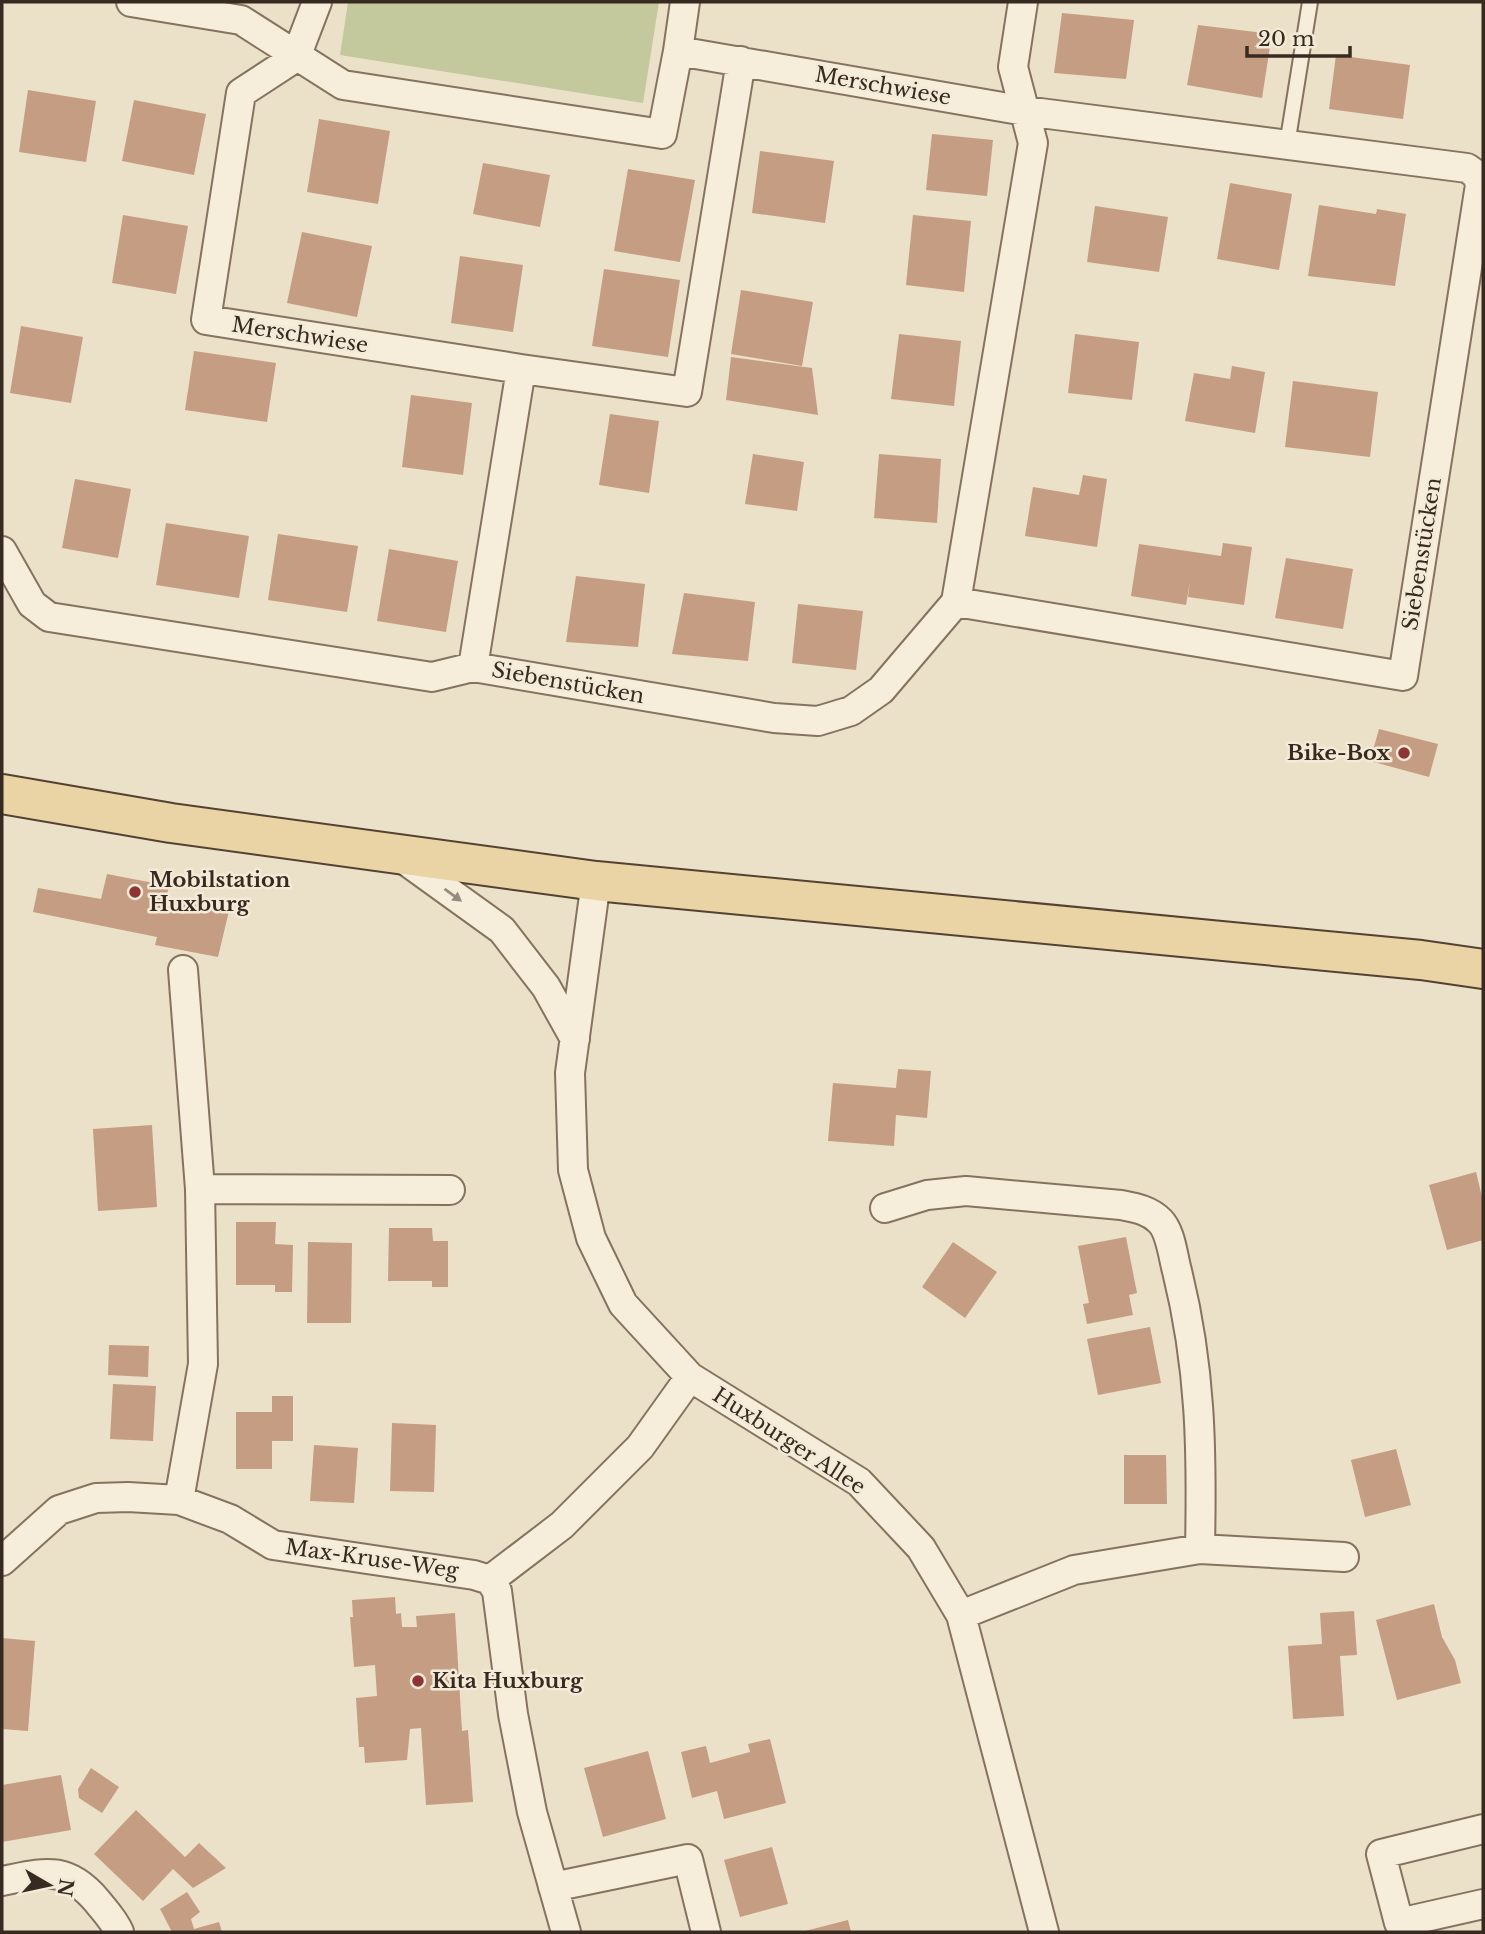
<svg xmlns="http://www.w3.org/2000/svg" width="1485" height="1934" viewBox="0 0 1485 1934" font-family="'Libre Baskerville',serif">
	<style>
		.green { fill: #c3c89d }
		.building { fill: #c59d82 }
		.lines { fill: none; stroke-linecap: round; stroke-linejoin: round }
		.service-casing { stroke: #85735f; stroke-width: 18 }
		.minor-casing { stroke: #85735f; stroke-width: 32 }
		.primary-casing { stroke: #534232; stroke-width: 42 }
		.service { stroke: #f6eedb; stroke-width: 14 }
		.minor { stroke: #f6eedb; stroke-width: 28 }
		.primary { stroke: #ead3a4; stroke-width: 38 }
		.oneway { fill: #968c7e }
		.poi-dot { fill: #8f3436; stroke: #f3ead7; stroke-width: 2.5 }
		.labels { text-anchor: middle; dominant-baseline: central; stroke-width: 5; stroke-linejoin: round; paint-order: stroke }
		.street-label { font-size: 21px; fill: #372b21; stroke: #f3ead7 }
		.poi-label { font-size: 21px; font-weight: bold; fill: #372b21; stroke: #f3ead7; text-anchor: start }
	</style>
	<rect width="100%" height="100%" fill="#ebe0c8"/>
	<path class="green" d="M 348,2 L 659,2 L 643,103 L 340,55 Z"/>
	<path class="building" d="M 1062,13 L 1134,20 L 1126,79 L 1054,73 Z
		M 1198,25 L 1272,34 L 1262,98 L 1187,85 Z
		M 1336,55 L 1410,65 L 1403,119 L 1329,109 Z
		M 28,90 L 96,101 L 86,162 L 19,152 Z
		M 134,100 L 206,114 L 194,175 L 122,161 Z
		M 319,119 L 390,131 L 378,204 L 307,192 Z
		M 932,134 L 993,140 L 987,196 L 926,190 Z
		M 760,151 L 834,161 L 825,223 L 752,213 Z
		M 483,163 L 550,175 L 540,227 L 473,214 Z
		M 628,169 L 695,180 L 680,262 L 614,251 Z
		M 1230,183 L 1292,194 L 1279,270 L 1217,259 Z
		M 1319,205 L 1376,214 L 1377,209 L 1406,214 L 1395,286 L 1308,276 Z
		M 1095,206 L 1168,217 L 1159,272 L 1087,262 Z
		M 123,215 L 188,226 L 176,294 L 112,283 Z
		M 913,215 L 971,221 L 964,292 L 906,285 Z
		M 302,232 L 372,246 L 357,317 L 287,303 Z
		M 460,256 L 523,265 L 513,332 L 451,323 Z
		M 604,269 L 680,280 L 668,357 L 592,346 Z
		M 741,290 L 813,302 L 802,366 L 731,354 Z
		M 21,326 L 83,337 L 71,403 L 10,393 Z
		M 899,334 L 961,341 L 954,406 L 891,399 Z
		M 1075,334 L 1139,342 L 1132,400 L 1068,393 Z
		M 194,351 L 276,363 L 267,422 L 185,410 Z
		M 731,357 L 812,368 L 818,415 L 726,400 Z
		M 1232,366 L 1265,372 L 1255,433 L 1185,421 L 1194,373 L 1230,379 Z
		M 1293,381 L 1378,392 L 1370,457 L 1285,447 Z
		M 411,395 L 472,403 L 463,475 L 402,467 Z
		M 610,414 L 659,421 L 649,493 L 599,485 Z
		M 753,454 L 804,462 L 797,511 L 745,504 Z
		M 879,454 L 941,459 L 937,523 L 874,518 Z
		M 1083,475 L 1107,479 L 1097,547 L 1025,536 L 1033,487 L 1079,495 Z
		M 75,479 L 131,489 L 118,558 L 62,548 Z
		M 166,523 L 249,536 L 239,598 L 156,585 Z
		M 278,534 L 358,546 L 347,612 L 268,600 Z
		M 1223,543 L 1252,547 L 1244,605 L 1188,597 L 1190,581 L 1186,605 L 1131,596 L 1139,544 L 1221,556 Z
		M 389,549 L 458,561 L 446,632 L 377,621 Z
		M 1286,558 L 1353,569 L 1343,629 L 1275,618 Z
		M 576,576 L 645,584 L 638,647 L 566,642 Z
		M 684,593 L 755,602 L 748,661 L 672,654 Z
		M 798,604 L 863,611 L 856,670 L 792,663 Z
		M 1379,729 L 1438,744 L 1429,777 L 1370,761 Z
		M 107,874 L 169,886 L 166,899 L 229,911 L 218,957 L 155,945 L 157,937 L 33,912 L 38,888 L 101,899 Z
		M 898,1069 L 931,1071 L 927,1118 L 896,1115 L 894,1146 L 828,1141 L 833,1083 L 896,1088 Z
		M 152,1125 L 157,1207 L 98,1211 L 93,1129 Z
		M 1476,1172 L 1483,1201 L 1483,1240 L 1447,1250 L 1429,1185 Z
		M 236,1222 L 276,1222 L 275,1244 L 293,1245 L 292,1292 L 275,1292 L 275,1285 L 236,1285 Z
		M 389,1228 L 432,1228 L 433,1241 L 448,1241 L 448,1287 L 432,1287 L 432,1281 L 388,1281 Z
		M 1126,1237 L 1137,1293 L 1129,1295 L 1133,1315 L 1087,1324 L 1083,1304 L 1089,1303 L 1078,1246 Z
		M 308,1242 L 352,1243 L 351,1323 L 307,1323 Z
		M 953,1242 L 997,1272 L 965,1318 L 922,1287 Z
		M 1150,1327 L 1161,1383 L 1098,1395 L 1087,1339 Z
		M 109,1345 L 149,1346 L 148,1377 L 108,1375 Z
		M 113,1384 L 156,1386 L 153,1441 L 110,1439 Z
		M 272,1396 L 293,1396 L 293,1441 L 272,1441 L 272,1469 L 236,1469 L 236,1412 L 272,1412 Z
		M 392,1423 L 436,1425 L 434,1492 L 390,1491 Z
		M 314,1445 L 358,1448 L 354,1503 L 310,1501 Z
		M 1396,1449 L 1411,1505 L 1365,1517 L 1351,1460 Z
		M 1124,1455 L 1166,1455 L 1167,1504 L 1124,1504 Z
		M 395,1597 L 396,1614 L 401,1613 L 402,1627 L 417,1627 L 416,1616 L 455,1613 L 462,1731 L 468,1730 L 473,1802 L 426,1805 L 421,1728 L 410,1729 L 407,1760 L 365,1763 L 364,1747 L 359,1747 L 356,1698 L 377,1696 L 375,1665 L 354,1667 L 350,1617 L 353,1617 L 352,1600 Z
		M 1434,1604 L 1442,1637 L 1455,1660 L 1461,1683 L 1397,1700 L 1376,1620 Z
		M 1354,1611 L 1357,1655 L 1340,1656 L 1344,1716 L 1293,1719 L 1288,1646 L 1322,1644 L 1320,1613 Z
		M 2,1638 L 35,1641 L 28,1731 L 2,1729 Z
		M 770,1739 L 786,1803 L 724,1819 L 717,1791 L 692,1798 L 681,1752 L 706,1746 L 710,1763 L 750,1752 L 748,1744 Z
		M 648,1751 L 666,1819 L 603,1837 L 584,1768 Z
		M 91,1768 L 119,1787 L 102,1813 L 79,1798 L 78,1789 Z
		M 61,1775 L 71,1830 L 2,1842 L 2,1785 Z
		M 136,1810 L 185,1857 L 199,1843 L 226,1868 L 193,1888 L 173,1869 L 143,1901 L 94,1854 Z
		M 772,1847 L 788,1904 L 740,1917 L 724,1860 Z
		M 187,1892 L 200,1912 L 191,1919 L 194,1929 L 219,1922 L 222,1932 L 172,1932 L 160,1909 Z
		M 848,1920 L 851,1932 L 805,1932 L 805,1931 Z"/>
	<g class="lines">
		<defs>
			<path id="service" d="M 1287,145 L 1310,2"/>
			<path id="minor" d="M 131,2 L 241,20 L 343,85 L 662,134 L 678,51 L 1025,111 L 1467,168 L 1477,175 L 1480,185 L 1403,676 L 956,602
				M 317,2 L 296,57 L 241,93 L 206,320 L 521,369 L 473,667
				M 678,51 L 685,2
				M 521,369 L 687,392 L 741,61
				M 2,551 L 32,604 L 49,617 L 432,677 L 473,667 L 774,718 L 818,721 L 851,711 L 881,690 L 956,602 L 1033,143 L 1013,67 L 1023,2
				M 398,855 L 502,930 L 546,987 L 575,1039
				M 596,881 L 570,1073 L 573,1170 L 591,1238 L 623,1304 L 690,1377 L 859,1482 L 921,1548 L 961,1615 L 1044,1932
				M 200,1189 L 450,1190
				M 885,1208 L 927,1195 L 966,1191 L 1121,1205 C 1136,1208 1149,1210 1160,1221 C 1171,1232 1173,1257 1177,1271 C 1201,1368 1202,1450 1200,1549
				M 179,1500 L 203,1364 L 200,1189 L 183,970
				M 2,1561 L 59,1510 L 96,1498 L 128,1497 L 179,1500 L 230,1519 L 273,1545 L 474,1575 L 490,1580 L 497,1591 L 513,1714 L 532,1812 L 566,1932
				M 490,1580 L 562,1525 L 640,1447 L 690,1377
				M 961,1615 L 1074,1570 L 1200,1549 L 1344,1557
				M 1483,1829 L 1381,1854 L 1399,1923 L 1483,1904
				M 2,1881 C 43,1873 66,1864 97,1901 C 105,1911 114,1920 119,1932
				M 553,1887 L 688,1859 L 706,1932"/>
			<path id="primary" d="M 2,794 L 171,823 L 596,881 L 1421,960 L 1483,969"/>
		</defs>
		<use href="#service" class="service-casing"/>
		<use href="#minor" class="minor-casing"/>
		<use href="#primary" class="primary-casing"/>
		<use href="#service" class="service"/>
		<use href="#minor" class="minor"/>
		<use href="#primary" class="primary"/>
	</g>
	<defs><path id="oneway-solid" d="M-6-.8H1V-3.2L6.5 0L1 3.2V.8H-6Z" transform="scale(1.75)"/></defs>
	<use class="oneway" href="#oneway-solid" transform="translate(453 895) rotate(36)"/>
	<g class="poi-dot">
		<circle cx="1404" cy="753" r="7"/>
		<circle cx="135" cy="892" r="7"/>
		<circle cx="418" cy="1681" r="7"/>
	</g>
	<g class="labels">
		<g class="street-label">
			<text transform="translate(883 86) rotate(10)">Merschwiese</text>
			<text transform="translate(300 335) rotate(9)">Merschwiese</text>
			<text transform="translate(1422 554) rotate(-81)">Siebenstücken</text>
			<text transform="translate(568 683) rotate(10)">Siebenstücken</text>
			<text transform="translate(789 1441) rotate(33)">Huxburger Allee</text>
			<text transform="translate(372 1559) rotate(8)">Max-Kruse-Weg</text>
		</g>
		<g class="poi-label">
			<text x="1390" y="753" text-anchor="end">Bike-Box</text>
			<text x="149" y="880">Mobilstation<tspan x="149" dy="24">Huxburg</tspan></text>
			<text x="432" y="1681">Kita Huxburg</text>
		</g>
	</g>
	<rect width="1485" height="1934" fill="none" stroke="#372b21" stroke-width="7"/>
	<g transform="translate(49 1885) rotate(99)" stroke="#f3ead7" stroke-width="5" paint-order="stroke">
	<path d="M0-5L12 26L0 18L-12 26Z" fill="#372b21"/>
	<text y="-10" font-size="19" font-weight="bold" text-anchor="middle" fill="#372b21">N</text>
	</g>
	<path d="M1247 46v10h103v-10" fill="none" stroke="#372b21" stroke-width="3.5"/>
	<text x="1258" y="46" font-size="21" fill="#372b21" stroke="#f3ead7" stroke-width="5" paint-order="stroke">20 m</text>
</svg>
